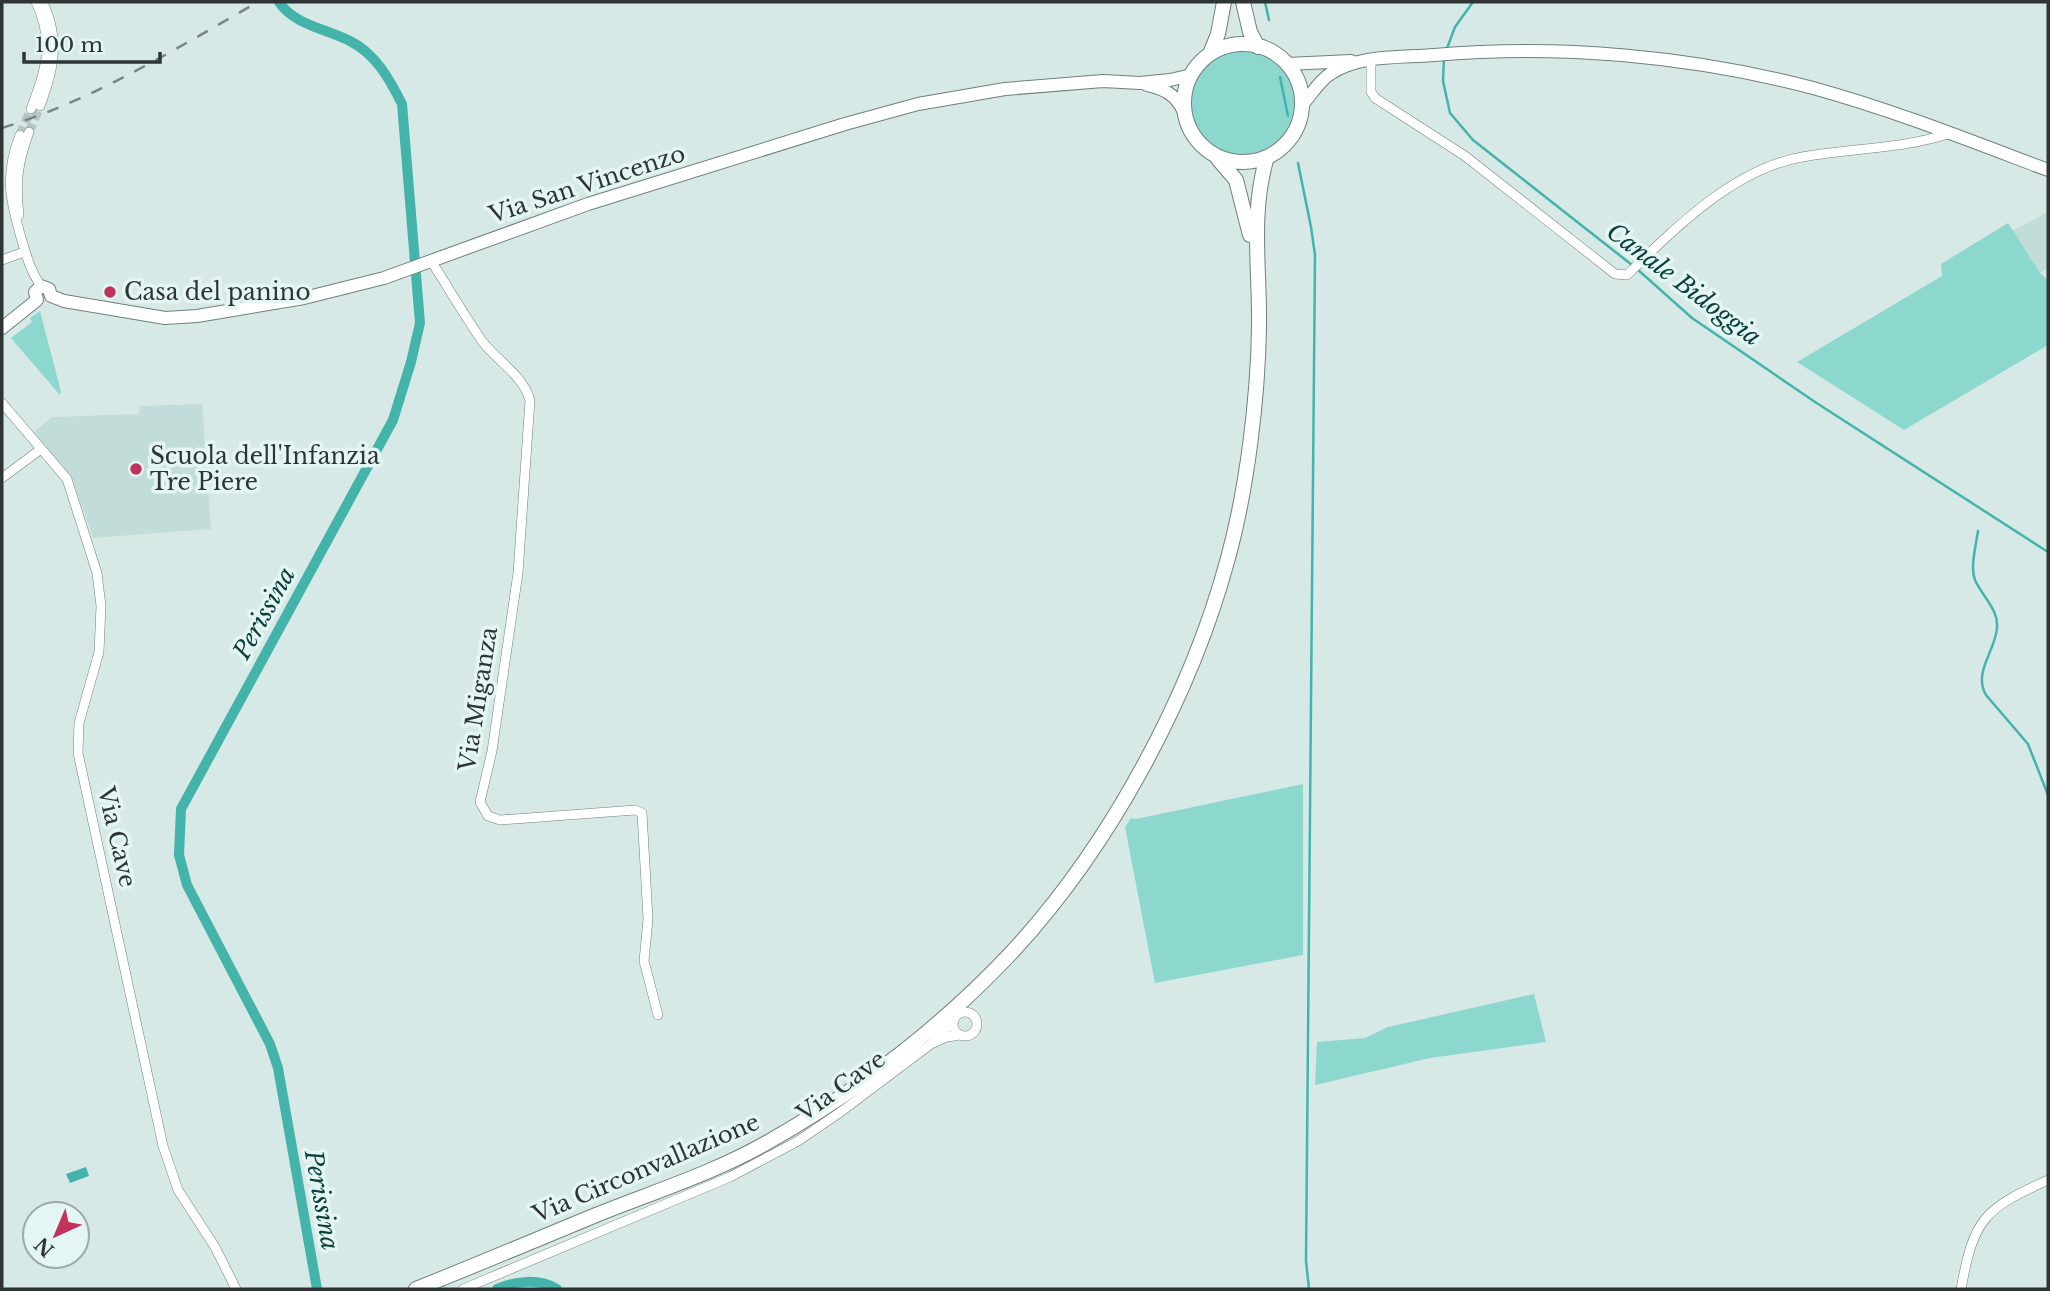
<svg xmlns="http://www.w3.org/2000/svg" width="2050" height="1291" viewBox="0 0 2050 1291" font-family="'Libre Baskerville',serif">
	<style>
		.built { fill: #c2ddd9 }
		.green { fill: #8cd7ce }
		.water { fill: #44b4aa }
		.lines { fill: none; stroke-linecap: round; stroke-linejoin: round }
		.stream { stroke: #44b4aa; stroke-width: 2.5 }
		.canal { stroke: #44b4aa; stroke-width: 10 }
		.street-tunnel { stroke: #b5c5c2; stroke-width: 9; stroke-dasharray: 9 4.5; stroke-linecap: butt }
		.street-casing { stroke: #707f7d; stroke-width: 10 }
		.secondary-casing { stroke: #707f7d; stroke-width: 14 }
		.primary-casing { stroke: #707f7d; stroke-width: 16 }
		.street { stroke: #fff; stroke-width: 9 }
		.secondary { stroke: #fff; stroke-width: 12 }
		.primary { stroke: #fff; stroke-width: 14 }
		.rail { stroke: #798583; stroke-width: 2.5; stroke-dasharray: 12 12; stroke-linecap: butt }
		.poi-dot { fill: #c1335f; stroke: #e4f6f4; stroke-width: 2.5 }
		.labels { text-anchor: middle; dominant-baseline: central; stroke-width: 7; stroke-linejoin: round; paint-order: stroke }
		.street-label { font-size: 23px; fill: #2e3534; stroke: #e4f6f4 }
		.poi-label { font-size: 23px; fill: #2e3534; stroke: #e4f6f4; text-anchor: start }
		.water-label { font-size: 24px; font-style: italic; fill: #0d403c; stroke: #e4f6f4 }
	</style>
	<rect width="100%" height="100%" fill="#d7e9e6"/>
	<path class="built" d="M 2048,212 L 2048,268 L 2040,273 L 2012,231 Z
		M 202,404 L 211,529 L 93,538 L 72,478 L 33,433 L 52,417 L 139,414 L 139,406 Z"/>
	<path class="green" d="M1188 104a54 54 0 1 1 108 0a54 54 0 1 1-108 0Z
		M 2008,223 L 2040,273 L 2048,280 L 2048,345 L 1904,430 L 1797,362 L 1942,276 L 1941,264 Z
		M 40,311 L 61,392 L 60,395 L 11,338 L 32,322 L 30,318 Z
		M 1303,784 L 1303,955 L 1155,983 L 1125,827 L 1131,818 L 1136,819 Z
		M 1534,994 L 1546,1042 L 1430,1058 L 1315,1085 L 1317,1042 L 1365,1038 L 1388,1027 Z"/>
	<path class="water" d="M 86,1167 L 89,1176 L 70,1183 L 66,1174 Z"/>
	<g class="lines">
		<path class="stream" d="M 1265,2 L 1269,20
			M 1446,51 L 1455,27 L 1473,2
			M 1444,57 L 1443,81 L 1450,113 L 1473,140 L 1632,265
			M 1280,77 L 1288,116
			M 1298,163 L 1311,227 L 1315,255 L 1306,1261 L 1309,1289
			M 1637,269 L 1692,318 L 1815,402 L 2048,552
			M 1978,531 C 1976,545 1970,567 1975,580 C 1982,596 1999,610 1997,628 C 1995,652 1973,672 1986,695 L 2028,744 L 2048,795"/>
		<path class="canal" d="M 279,2 C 294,25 327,29 350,41 C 376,54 390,80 402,104 L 420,323 L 411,362 L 393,420 L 181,809 L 179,855 L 187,885 L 270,1044 L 278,1068 L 317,1289
			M 497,1289 C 515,1281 539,1278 557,1289"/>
		<path class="street-tunnel" d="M 29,132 L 40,106
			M 20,135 L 31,109"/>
		<defs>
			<path id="street" d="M 1371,60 L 1371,92 L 1375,98 L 1465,156 L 1615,274 L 1627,275 C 1675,228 1734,169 1802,157 C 1850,148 1905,149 1950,133
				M 40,106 C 53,71 60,43 45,7
				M 31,109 C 46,69 55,43 36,2
				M 20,135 C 4,176 10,200 22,241 C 27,258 31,272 41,286
				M 19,215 C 15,182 18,162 29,132
				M 2,260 L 24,252
				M 431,261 C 448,287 464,315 482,341 C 498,362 522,374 530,400 L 518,573 L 492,751 L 480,802 L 488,816 L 500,820 L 635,810 L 642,813 L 648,919 L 644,961 L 658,1015
				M 2,403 L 67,479 L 97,573 L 101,606 L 99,652 L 79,723 L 78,753 L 163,1146 L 178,1190 L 215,1247 L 236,1289
				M 2,478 L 41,449
				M953 1024a12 12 0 1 1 24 0a12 12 0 1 1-24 0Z
				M 954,1021 L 931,1044 L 947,1037 L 960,1035
				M 463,1289 L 730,1177 L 798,1141 L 842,1111 L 931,1044
				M 1961,1289 C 1974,1218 1984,1209 2048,1180"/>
			<path id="secondary" d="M 1287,64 L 1351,61
				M 1147,85 C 1164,89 1175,94 1183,110
				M 1302,105 C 1311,95 1319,81 1330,74 C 1359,54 1401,58 1434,55 C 1559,44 1691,56 1813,88 C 1893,110 1971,141 2048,170
				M 51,296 L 64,301 L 165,318 L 197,316 L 304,298 L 384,278 L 588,204 L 845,124 L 918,104 L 1005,89 L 1103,81 L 1140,83 L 1170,80 L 1192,75
				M 37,300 L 35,292 L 41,286 L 49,289 L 51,296
				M 2,328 L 37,300"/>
			<path id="primary" d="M 1243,2 L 1250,32 L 1258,47
				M1184 103a59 59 0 1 1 118 0a59 59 0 1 1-118 0Z
				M 1210,54 L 1218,34 L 1224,2
				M 1218,159 L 1236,180 L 1250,235
				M 416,1289 C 476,1265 536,1240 596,1215 C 653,1192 714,1173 768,1142 C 858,1091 942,1027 1013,951 C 1110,846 1191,696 1228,558 C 1247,489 1258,398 1259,327 C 1260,269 1250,213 1267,157"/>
		</defs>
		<use href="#street" class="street-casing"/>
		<use href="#secondary" class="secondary-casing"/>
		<use href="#primary" class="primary-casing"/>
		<use href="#street" class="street"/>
		<use href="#secondary" class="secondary"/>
		<use href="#primary" class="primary"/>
		<path class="rail" d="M 2,128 C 94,100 175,49 258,2"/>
	</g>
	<g class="poi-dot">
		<circle cx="110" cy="292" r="7"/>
		<circle cx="136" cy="469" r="7"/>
	</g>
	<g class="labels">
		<g class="street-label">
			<text transform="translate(587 184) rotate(-18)">Via San Vincenzo</text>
			<text transform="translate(478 699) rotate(-81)">Via Miganza</text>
			<text transform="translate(117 837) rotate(77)">Via Cave</text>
			<text transform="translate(841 1086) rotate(-36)">Via Cave</text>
			<text transform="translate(646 1168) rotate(-23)">Via Circonvallazione</text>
		</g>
		<g class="poi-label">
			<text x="124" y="292">Casa del panino</text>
			<text x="150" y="456">Scuola dell'Infanzia<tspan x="150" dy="26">Tre Piere</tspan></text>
		</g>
		<g class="water-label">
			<text transform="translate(1684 284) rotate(37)">Canale Bidoggia</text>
			<text transform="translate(264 613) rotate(-61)">Perissina</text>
			<text transform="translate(322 1200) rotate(80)">Perissina</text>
		</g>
	</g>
	<rect width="2050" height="1291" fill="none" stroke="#2e3534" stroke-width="7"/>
	<g transform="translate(56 1235) rotate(224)"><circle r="33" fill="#e4f6f4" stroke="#9ba9a7" stroke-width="2"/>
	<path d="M0-5L12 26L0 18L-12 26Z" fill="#c1335f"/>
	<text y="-10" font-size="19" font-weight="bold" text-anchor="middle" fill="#2e3534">N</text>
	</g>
	<path d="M24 52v10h136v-10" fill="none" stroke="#2e3534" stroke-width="3.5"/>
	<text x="35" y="52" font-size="21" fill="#2e3534" stroke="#e4f6f4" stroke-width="5" paint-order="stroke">100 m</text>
</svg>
